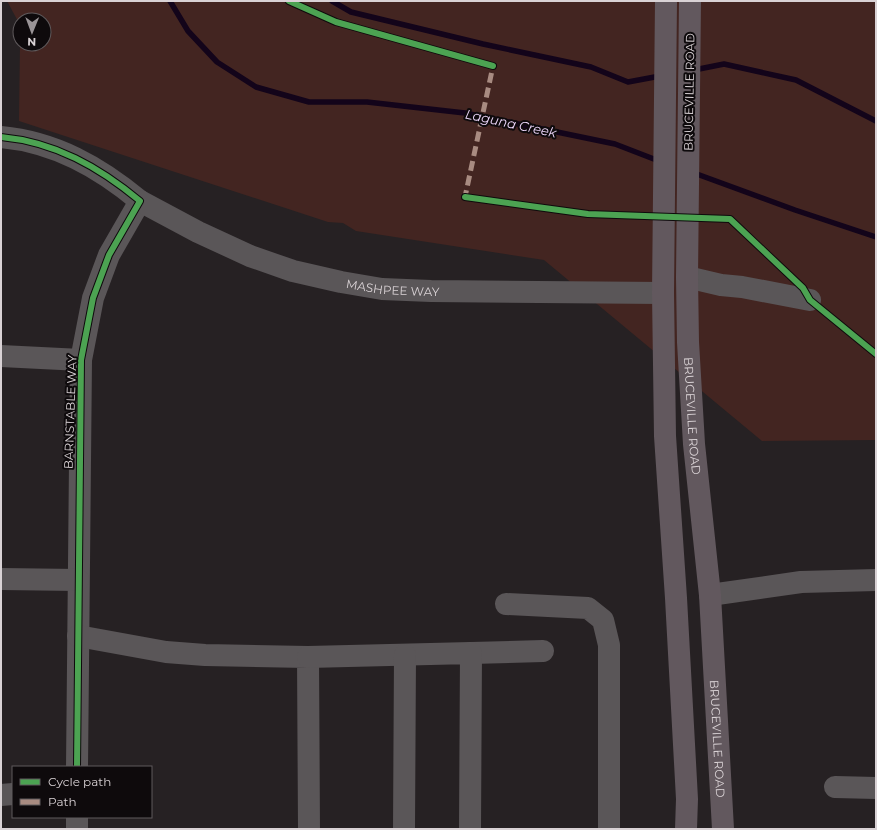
<svg xmlns="http://www.w3.org/2000/svg" width="877" height="830" viewBox="0 0 877 830" font-family="Montserrat,sans-serif">
	<style>
		.green { fill: #432521 }
		.lines { fill: none; stroke-linecap: round; stroke-linejoin: round }
		.stream { stroke: #13041a; stroke-width: 5.5 }
		.minor { stroke: #5a5658; stroke-width: 22 }
		.major { stroke: #62585e; stroke-width: 22 }
		.quiet { stroke: #a88b81; stroke-width: 5; stroke-dasharray: 10 5; stroke-linecap: butt }
		.cycleway-casing { stroke: #0e0a0c; stroke-width: 8 }
		.cycleway { stroke: #4ca352; stroke-width: 6 }
		.labels { text-anchor: middle; dominant-baseline: central; stroke-width: 4; stroke-linejoin: round; paint-order: stroke }
		.street-label { font-size: 12px; fill: #d9d2d5; stroke: #0e0a0c }
		.water-label { font-size: 13px; font-style: italic; fill: #efd8fc; stroke: #0e0a0c }
	</style>
	<rect width="100%" height="100%" fill="#262123"/>
	<path class="green" d="M 7,1 L 876,1 L 876,440 L 762,441 L 544,260 L 356,231 L 343,223 L 328,222 L 19,121 L 20,44 L 44,44 L 44,20 L 20,20 L 20,25 Z"/>
	<g class="lines">
		<path class="stream" d="M 170,1 L 188,31 L 217,62 L 256,87 L 309,102 L 367,102 L 465,113 L 615,144 L 659,161
			M 332,1 L 351,12 L 483,44 L 591,67 L 628,82 L 660,76
			M 694,70 L 724,64 L 796,80 L 876,121
			M 694,173 L 795,210 L 876,237"/>
		<g class="minor">
			<path d="M 1,137 C 55,142 99,167 140,201 L 109,255 L 93,298 L 81,360 L 77,767"/>
			<path id="s1" d="M 140,201 L 198,232 L 250,256 L 293,271 L 341,282 L 382,289 L 431,291 L 663,293"/>
			<path d="M 687,277 L 721,285 L 742,287 L 810,300"/>
			<path d="M 1,356 L 81,360"/>
			<path d="M 1,579 L 78,580"/>
			<path d="M 710,595 L 801,582 L 876,580"/>
			<path d="M 506,604 L 588,608 L 603,620 L 609,645 L 609,829"/>
			<path d="M 78,636 L 166,652 L 205,655 L 308,657 L 309,829"/>
			<path d="M 471,653 L 543,651"/>
			<path d="M 308,657 L 471,653 L 470,829"/>
			<path d="M 835,787 L 876,788"/>
			<path d="M 1,795 L 13,794"/>
			<path d="M 77,817 L 77,829"/>
			<path d="M 404,829 L 405,655"/>
		</g>
		<g class="major">
			<path d="M 666,1 L 663,293 L 665,436 L 676,598 L 687,799 L 686,829"/>
			<path id="s2" d="M 690,1 L 687,277 L 688,342 L 694,444 L 710,595 L 723,829"/>
		</g>
		<path class="quiet" d="M 468,198 L 465,197 L 493,66 L 491,65"/>
		<defs>
			<path id="cycleway" d="M 289,1 L 336,22 L 493,66
				M 1,137 C 55,142 99,167 140,201 L 109,255 L 93,298 L 81,360 L 77,767
				M 465,197 L 588,214 L 730,219 L 803,288 L 810,300 L 876,354"/>
		</defs>
		<use href="#cycleway" class="cycleway-casing"/>
		<use href="#cycleway" class="cycleway"/>
	</g>
	<g class="labels">
		<g class="street-label">
			<text transform="translate(689 92) rotate(-89)">BRUCEVILLE ROAD</text>
			<text stroke="none"><textPath href="#s1" startOffset="270">MASHPEE WAY</textPath></text>
			<text transform="translate(70 412) rotate(-88)">BARNSTABLE WAY</text>
			<text stroke="none"><textPath href="#s2" startOffset="415">BRUCEVILLE ROAD</textPath></text>
			<text stroke="none"><textPath href="#s2" startOffset="739">BRUCEVILLE ROAD</textPath></text>
		</g>
		<g class="water-label">
			<text transform="translate(511 123) rotate(12)">Laguna Creek</text>
		</g>
	</g>
	<rect width="877" height="830" fill="none" stroke="#d9d2d5" stroke-width="4"/>
	<rect x="12" y="766" width="140" height="52" fill="#0e0a0c" stroke="#5f5a5c"/>
	<rect x="20" y="779" width="20" height="6" fill="#4ca352" stroke="#5f5a5c"/>
	<text x="48" y="786" font-size="12" fill="#d9d2d5">Cycle path</text>
	<rect x="20" y="799" width="20" height="6" fill="#a88b81" stroke="#5f5a5c"/>
	<text x="48" y="806" font-size="12" fill="#d9d2d5">Path</text>
	<g transform="translate(32 32) rotate(181)"><circle r="19" fill="#0e0a0c" stroke="#5f5a5c"/>
	<path d="M0-3L7 15L0 10L-7 15Z" fill="#9a9497"/>
	<text y="-6" font-size="11" font-weight="bold" text-anchor="middle" fill="#d9d2d5">N</text>
	</g>
</svg>
